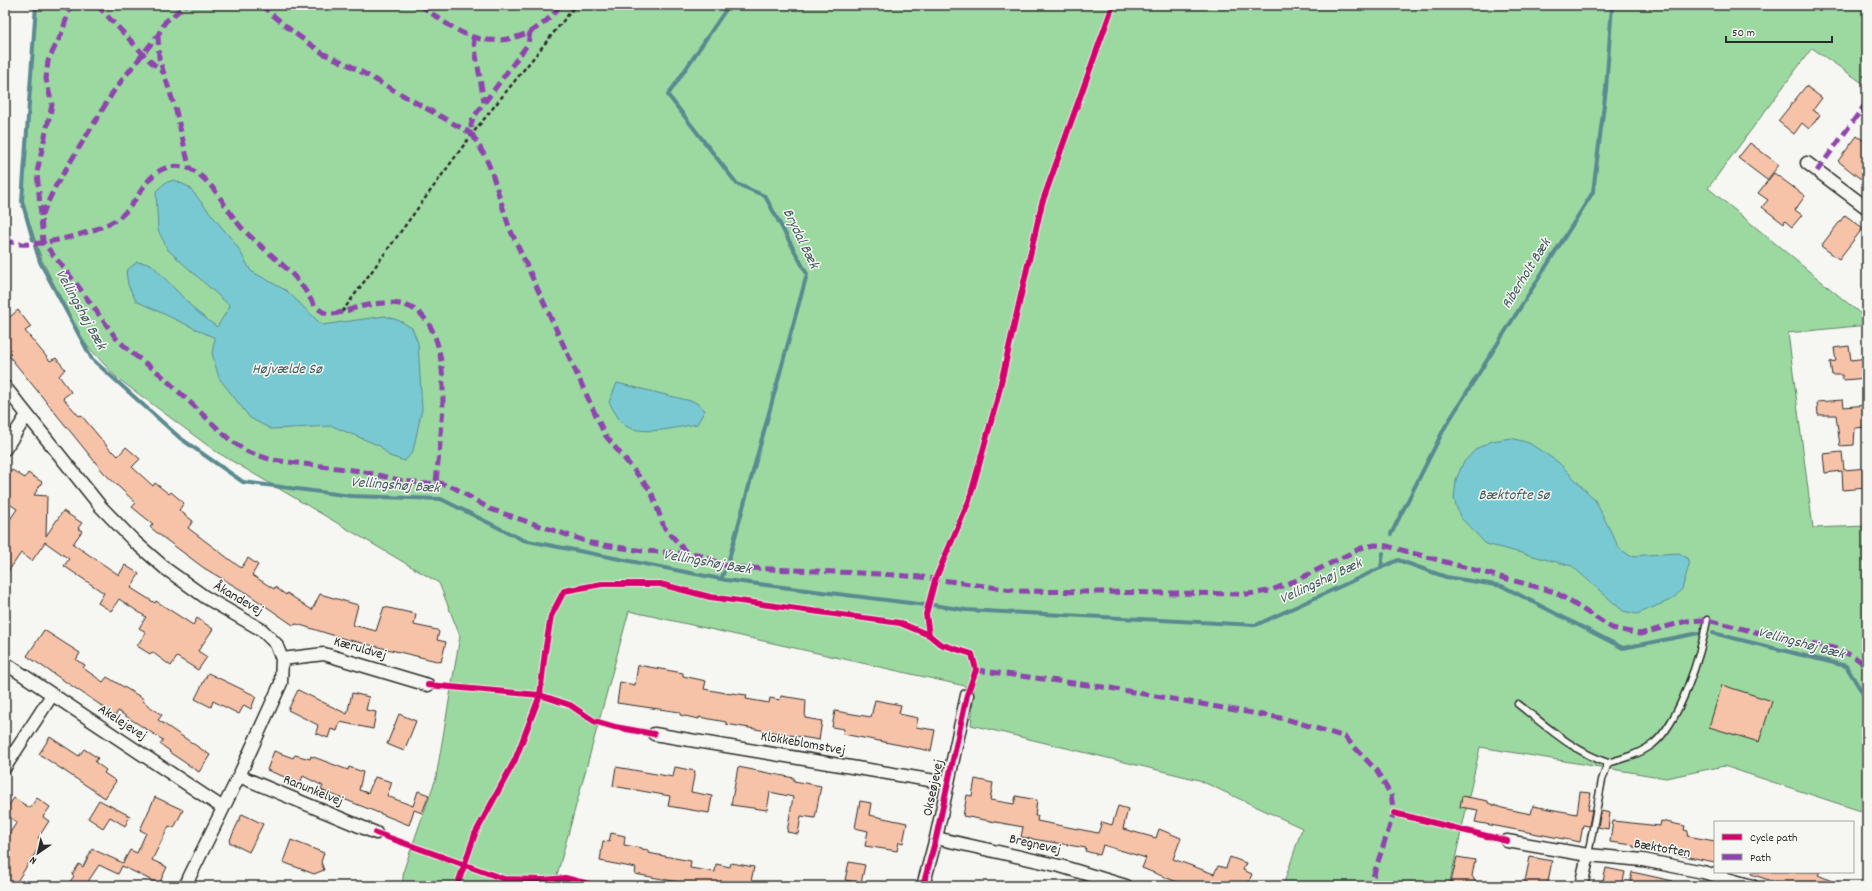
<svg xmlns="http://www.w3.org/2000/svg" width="1872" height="891" viewBox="0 0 1872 891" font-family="Dekko,sans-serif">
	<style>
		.green { fill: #9cd9a1; stroke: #648266 }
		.water { fill: #79c9d3; stroke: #5a8a90 }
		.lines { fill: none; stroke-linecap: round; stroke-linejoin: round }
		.stream { stroke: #5a8a90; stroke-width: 4 }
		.building { fill: #f7c3a8; stroke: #2b2b2b }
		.service-casing { stroke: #2b2b2b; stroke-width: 9 }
		.minor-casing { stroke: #2b2b2b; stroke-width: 15 }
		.path { stroke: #2b2b2b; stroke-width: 2.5; stroke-dasharray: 4 3; stroke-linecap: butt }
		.service { stroke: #f6f6f2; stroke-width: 6 }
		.minor { stroke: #f6f6f2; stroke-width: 12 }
		.quiet { stroke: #8e44ad; stroke-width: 5; stroke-dasharray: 10 5; stroke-linecap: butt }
		.cycleway-casing { stroke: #f6f6f2; stroke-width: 8 }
		.cycleway { stroke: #d6006c; stroke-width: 6 }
		.labels { text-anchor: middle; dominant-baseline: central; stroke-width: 3; stroke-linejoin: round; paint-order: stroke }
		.street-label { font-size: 14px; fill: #2b2b2b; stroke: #f6f6f2 }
		.water-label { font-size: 15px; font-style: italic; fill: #425a5d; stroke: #f6f6f2 }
	</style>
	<rect width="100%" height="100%" fill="#f6f6f2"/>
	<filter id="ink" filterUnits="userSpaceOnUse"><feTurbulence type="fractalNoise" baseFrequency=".025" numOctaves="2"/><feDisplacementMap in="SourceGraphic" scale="8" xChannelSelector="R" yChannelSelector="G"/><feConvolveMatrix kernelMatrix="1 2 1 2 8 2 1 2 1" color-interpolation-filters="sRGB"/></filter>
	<g filter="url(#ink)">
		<path class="green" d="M 36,5 L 1867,5 L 1867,86 L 1812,48 L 1708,188 L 1867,319 L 1867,325 L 1788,333 L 1813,528 L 1867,526 L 1867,813 L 1724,766 L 1666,778 L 1480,747 L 1449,886 L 1283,886 L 1302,828 L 1199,780 L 971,725 L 974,688 L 629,611 L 554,886 L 402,886 L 404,869 L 436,778 L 460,636 L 439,583 L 215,451 L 116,377 L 81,339 L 42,260 L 22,201 Z"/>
		<path class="water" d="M 174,180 L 189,187 L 237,246 L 251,271 L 287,291 L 322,325 L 385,316 L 400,321 L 412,328 L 418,343 L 422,409 L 413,451 L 405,461 L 389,456 L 380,446 L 332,426 L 271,429 L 250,418 L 219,378 L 212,353 L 215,338 L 136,301 L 128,285 L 126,271 L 137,262 L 151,264 L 196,311 L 217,327 L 230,306 L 168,250 L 158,230 L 156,191 L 165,183 Z
			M 617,383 L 695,402 L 705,410 L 697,424 C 679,427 637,438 622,423 C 617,417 613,409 609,402 Z
			M 1511,438 L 1529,443 L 1558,462 L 1595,500 L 1619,548 L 1630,556 L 1679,553 L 1687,558 L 1689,565 L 1682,589 L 1673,599 L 1637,614 L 1623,611 L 1572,566 L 1486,544 L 1460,517 L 1454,499 L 1456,480 L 1463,463 L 1476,449 L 1492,441 Z"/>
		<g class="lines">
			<path class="stream" d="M 729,5 L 668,95 L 737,184 L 765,196 L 807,274 L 729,559
				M 33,240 L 22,201 L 36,5
				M 35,246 L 40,262 L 92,359 L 180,438 L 243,482 L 351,496 L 441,499 L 523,540 L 726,580 L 926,605
				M 1391,534 L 1445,427 L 1593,192 L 1606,89 L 1612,5
				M 1381,568 L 1383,553
				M 721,579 L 724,572
				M 933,605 L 966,610 L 1256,625 L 1398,560 L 1446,577 L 1502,586 L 1623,648 L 1699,633
				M 1713,633 L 1846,666 L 1867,700"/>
		</g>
		<path class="building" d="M 1806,86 L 1822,98 L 1813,110 L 1820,115 L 1809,129 L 1802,123 L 1794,134 L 1778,121 Z
			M 1857,136 L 1867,143 L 1867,184 L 1838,161 Z
			M 1750,143 L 1779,165 L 1767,180 L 1738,158 Z
			M 1774,173 L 1805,196 L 1795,210 L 1802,215 L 1792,227 L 1785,221 L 1784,224 L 1762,207 L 1768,200 L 1758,193 Z
			M 1845,215 L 1863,228 L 1839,259 L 1821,246 Z
			M 18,310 L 31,327 L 25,331 L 50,361 L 56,358 L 65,369 L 59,376 L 71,392 L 63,398 L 79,416 L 81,415 L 112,452 L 113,451 L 118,456 L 126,447 L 140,459 L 132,467 L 153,486 L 155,483 L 169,494 L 171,492 L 184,503 L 179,510 L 193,521 L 188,528 L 241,568 L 248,558 L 258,565 L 252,575 L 274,589 L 275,587 L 286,595 L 287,593 L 312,610 L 320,594 L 358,605 L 353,625 L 376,631 L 384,607 L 416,614 L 414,625 L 437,630 L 439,632 L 437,640 L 446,642 L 441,662 L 345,639 L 297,624 L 293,625 L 248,594 L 204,568 L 161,536 L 150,527 L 153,524 L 132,507 L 136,503 L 104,473 L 5,351 L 5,321 Z
			M 1849,346 L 1851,360 L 1867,358 L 1867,378 L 1843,380 L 1842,375 L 1832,375 L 1830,362 L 1836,361 L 1834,348 Z
			M 1843,400 L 1844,407 L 1867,405 L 1867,427 L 1855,428 L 1854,445 L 1840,446 L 1836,415 L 1818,415 L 1817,402 Z
			M 1842,452 L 1844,470 L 1867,468 L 1867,488 L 1843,490 L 1842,471 L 1825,473 L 1823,454 Z
			M 12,470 L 25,478 L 28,473 L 42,482 L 34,495 L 47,496 L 46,536 L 63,511 L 82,523 L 78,528 L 82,531 L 73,544 L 119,575 L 125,565 L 139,574 L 131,588 L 155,603 L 156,601 L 193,625 L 197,618 L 213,629 L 198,651 L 207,657 L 198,670 L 177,657 L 171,666 L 152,652 L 150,654 L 137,646 L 146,632 L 139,628 L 146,617 L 119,599 L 111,611 L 98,603 L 104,593 L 64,566 L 69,559 L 45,542 L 32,561 L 21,553 L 5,576 L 5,527 L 17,509 L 5,501 L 5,480 Z
			M 44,630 L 80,653 L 76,660 L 85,665 L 83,668 L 103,682 L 107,677 L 144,699 L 143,701 L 149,706 L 162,715 L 158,720 L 210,755 L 199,772 L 169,752 L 170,751 L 160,744 L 163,740 L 118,711 L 115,716 L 103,709 L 105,708 L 27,656 Z
			M 638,665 L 683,673 L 683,676 L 706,681 L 704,689 L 731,694 L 732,693 L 747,695 L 746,699 L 769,703 L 770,698 L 780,700 L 781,696 L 806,700 L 805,718 L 822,721 L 819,740 L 726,724 L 726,722 L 699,717 L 699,719 L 680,715 L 680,712 L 617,703 L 620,682 L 635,685 Z
			M 208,673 L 256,696 L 251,709 L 244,705 L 239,714 L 213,701 L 211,707 L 195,699 Z
			M 1722,685 L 1772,701 L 1759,742 L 1709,727 Z
			M 298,690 L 347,714 L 352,693 L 369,697 L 366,710 L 376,712 L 373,729 L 340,722 L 337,731 L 331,729 L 328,738 L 316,733 L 318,725 L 288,710 Z
			M 875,700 L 901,705 L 899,714 L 918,718 L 916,727 L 935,730 L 931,751 L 843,734 L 844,729 L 832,727 L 835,711 L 871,717 Z
			M 399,714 L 416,721 L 404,751 L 387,744 Z
			M 50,737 L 79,756 L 84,749 L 98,758 L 95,762 L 106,770 L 104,773 L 116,781 L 105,798 L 39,754 Z
			M 274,751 L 293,758 L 295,755 L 310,759 L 311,756 L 348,770 L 349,767 L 363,772 L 359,790 L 368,793 L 375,777 L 392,782 L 387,796 L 413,806 L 418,791 L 429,795 L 422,813 L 414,810 L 409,825 L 321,790 L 323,786 L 303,776 L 300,783 L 267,770 Z
			M 616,767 L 673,777 L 675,767 L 695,771 L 691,792 L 712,796 L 709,813 L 668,806 L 670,796 L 613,786 Z
			M 738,767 L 794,778 L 794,781 L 821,786 L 815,818 L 801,816 L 798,834 L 787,832 L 793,797 L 770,792 L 767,810 L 731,805 Z
			M 975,779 L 993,783 L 990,800 L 1014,804 L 1016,796 L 1037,800 L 1035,816 L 1038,816 L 1037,821 L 1098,833 L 1102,822 L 1112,825 L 1118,806 L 1128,809 L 1123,829 L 1156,838 L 1159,829 L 1181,838 L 1173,859 L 1214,874 L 1218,866 L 1226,868 L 1230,857 L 1246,863 L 1243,870 L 1252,874 L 1247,886 L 1187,886 L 1142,868 L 1146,858 L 1103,845 L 1100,855 L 1085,851 L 1086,848 L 1021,837 L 1023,827 L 963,816 L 967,795 L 972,796 Z
			M 1580,792 L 1591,793 L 1588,810 L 1592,810 L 1589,826 L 1583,825 L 1580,842 L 1475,822 L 1478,810 L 1460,807 L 1462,796 L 1488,801 L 1488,803 L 1502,808 L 1531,814 L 1533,806 L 1577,814 Z
			M 155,797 L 183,810 L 174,828 L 169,826 L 152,860 L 167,867 L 159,884 L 122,866 L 118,874 L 99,865 L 85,886 L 67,886 L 74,876 L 72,875 L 79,864 L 83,867 L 92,849 L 123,863 L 130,850 L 137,853 L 146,833 L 140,830 Z
			M 14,798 L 30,808 L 37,798 L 50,807 L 43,817 L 49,821 L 38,838 L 43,841 L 14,886 L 11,886 L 5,882 L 5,840 L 17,822 L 5,814 L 5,811 Z
			M 99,800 L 130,816 L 125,826 L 110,817 L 103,828 L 88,818 Z
			M 860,801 L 871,803 L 869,815 L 907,823 L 903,843 L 899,842 L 897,851 L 865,846 L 868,831 L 855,828 Z
			M 1601,811 L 1610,813 L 1608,829 L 1598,827 Z
			M 242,814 L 263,824 L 249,852 L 229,842 Z
			M 1613,821 L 1660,826 L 1661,821 L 1685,826 L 1684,830 L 1688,831 L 1687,836 L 1715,841 L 1715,862 L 1673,854 L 1673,851 L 1649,846 L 1648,850 L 1633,847 L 1633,845 L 1610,842 Z
			M 611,833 L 625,836 L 624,845 L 642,848 L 642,849 L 648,850 L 648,853 L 691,861 L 690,868 L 715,872 L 716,864 L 730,867 L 731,863 L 754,867 L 750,886 L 700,886 L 635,874 L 636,868 L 600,861 L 603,841 L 609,842 Z
			M 291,840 L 324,853 L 321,862 L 324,870 L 314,874 L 283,862 Z
			M 1457,857 L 1475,860 L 1472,876 L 1478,886 L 1450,886 Z
			M 1530,857 L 1552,861 L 1547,886 L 1524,886 Z
			M 849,862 L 865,865 L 861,883 L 845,880 Z
			M 1606,868 L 1625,872 L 1622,886 L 1602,886 Z
			M 1632,872 L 1673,881 L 1673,886 L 1644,886 L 1630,883 Z
			M 1751,872 L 1820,872 L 1818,875 L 1843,886 L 1786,886 L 1751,874 Z"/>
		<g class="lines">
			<defs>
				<path id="service" d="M 1518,704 C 1546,726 1574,752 1608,763
					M 1588,855 L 1602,780 L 1608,763 C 1622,759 1640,754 1653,744 C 1680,722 1701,654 1707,620"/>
				<path id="minor" d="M 1807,163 L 1867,208
					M 5,387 L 101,507 L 135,542 L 166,569 L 205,597 L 262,630 L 276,644 L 282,659 L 281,683 L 239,776 L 185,886
					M 5,449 L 27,415
					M 282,659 L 324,654 L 428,685
					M 5,663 L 223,808
					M 654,734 L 947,783
					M 5,767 L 52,695
					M 239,776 L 376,833
					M 936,838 L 1060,866 L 1126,886
					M 1507,841 L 1588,855 L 1643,860 L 1703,872 L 1752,886
					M 923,886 L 936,838 L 967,695
					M 1581,886 L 1588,855"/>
			</defs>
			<use href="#service" class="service-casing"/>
			<use href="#minor" class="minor-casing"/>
			<path class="path" d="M 342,312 L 472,134 L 576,5"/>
			<use href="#service" class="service"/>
			<use href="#minor" class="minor"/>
			<path class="quiet" d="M 97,5 L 149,60 L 163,72
				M 261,5 L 293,32 L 324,54 L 349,65 L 472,134
				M 420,5 C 436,16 454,31 473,37 C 505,47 542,33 560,5
				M 530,32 L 528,44 L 473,118 L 471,125 L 472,134 L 485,156 L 491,170 L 509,227 L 605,435 L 651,491 L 664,527 L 687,553
				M 158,35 L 159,58 L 176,111 L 190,170
				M 473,37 L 484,102
				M 1817,171 L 1867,102
				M 41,216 L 37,172 L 52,105 L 46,79 L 48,61 L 61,35 L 71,5
				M 5,239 C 9,241 14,243 18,244 C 43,246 100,232 120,217 C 143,199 146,161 184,167 C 196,169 209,183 216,192 C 224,203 231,215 240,226 C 259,247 285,263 302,286 C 308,293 311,302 317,308 C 322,312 327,315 333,314 C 342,313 351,309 359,307 C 382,301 411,299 426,320 C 454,357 440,438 436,482 L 427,484 L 403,481 L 361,471 L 272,460 L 248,452 L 230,440 L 160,374 L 133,354 L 116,338 L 78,286 L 43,242 L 41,217 L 55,187 L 115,89 L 158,35 L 165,22 L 186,5
				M 436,482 L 453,487 L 490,509 L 591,543 L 643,551 L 698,554 L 729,567 L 880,574 L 921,577 L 1019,591 L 1248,594 L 1269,591 L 1297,580 L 1361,548 L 1375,545 L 1387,546 L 1555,592 L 1612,628 L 1640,634 L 1687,621 L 1707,620 L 1788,640 L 1834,648 L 1853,656 L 1867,666
				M 976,670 L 1110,688 L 1286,719 L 1345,737 L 1376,770 L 1391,795 L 1394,813 L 1370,886"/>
			<defs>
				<path id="cycleway" d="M 428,685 L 540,695 L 570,705 L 594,721 L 615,727 L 654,734
					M 1394,813 L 1507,841
					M 376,833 L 504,879 L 544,880 L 565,878 L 597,886
					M 457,886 L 475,834 L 515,760 L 540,695 L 545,652 L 551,616 L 564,591 L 602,584 L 660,584 L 710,597 L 900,623 L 929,635
					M 923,886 L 936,838 L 967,695 L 976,670 L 972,654 L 940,644 L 929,635 L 926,614 L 935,580 L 969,501 L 997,400 L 1042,203 L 1113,5"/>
			</defs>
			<use href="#cycleway" class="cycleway-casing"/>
			<use href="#cycleway" class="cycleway"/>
		</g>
	</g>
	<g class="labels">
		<g class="street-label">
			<text transform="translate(238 599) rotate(30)">Åkandevej</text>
			<text transform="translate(360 649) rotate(16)">Kæruldvej</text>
			<text transform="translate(122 723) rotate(33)">Akelejevej</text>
			<text transform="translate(803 744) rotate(10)">Klokkeblomstvej</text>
			<text transform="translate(934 788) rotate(-78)">Okseøjevej</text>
			<text transform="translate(313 791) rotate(22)">Ranunkelvej</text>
			<text transform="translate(1035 845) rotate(13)">Bregnevej</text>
			<text transform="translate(1662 849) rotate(10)">Bæktoften</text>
		</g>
		<g class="water-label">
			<text transform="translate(800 239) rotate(64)">Brydal Bæk</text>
			<text transform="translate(1527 274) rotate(-58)">Riberholt Bæk</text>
			<text transform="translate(80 310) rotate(61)">Vellingshøj Bæk</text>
			<text x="287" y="370">Højvælde Sø</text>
			<text transform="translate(395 486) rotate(4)">Vellingshøj Bæk</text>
			<text x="1514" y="496">Bæktofte Sø</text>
			<text transform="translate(707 563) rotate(10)">Vellingshøj Bæk</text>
			<text transform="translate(1321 582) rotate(-25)">Vellingshøj Bæk</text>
			<text transform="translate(1801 644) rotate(15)">Vellingshøj Bæk</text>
		</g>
	</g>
	<rect width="1872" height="891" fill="none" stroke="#f6f6f2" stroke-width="20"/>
	<rect x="10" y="10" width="1852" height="871" fill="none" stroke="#2b2b2b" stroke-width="1.5" filter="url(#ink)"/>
	<rect x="1714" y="821" width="140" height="52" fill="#f6f6f2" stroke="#a5a5a2"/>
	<rect x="1722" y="834" width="20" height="6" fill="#d6006c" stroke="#a5a5a2"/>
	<text x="1750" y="841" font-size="12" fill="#2b2b2b">Cycle path</text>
	<rect x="1722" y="854" width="20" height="6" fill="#8e44ad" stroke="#a5a5a2"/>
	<text x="1750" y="861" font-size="12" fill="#2b2b2b">Path</text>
	<g transform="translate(38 853) rotate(214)" stroke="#f6f6f2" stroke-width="3" paint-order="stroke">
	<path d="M0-3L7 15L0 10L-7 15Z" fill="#2b2b2b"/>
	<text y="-6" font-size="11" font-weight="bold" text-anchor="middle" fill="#2b2b2b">N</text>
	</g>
	<path d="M1726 36v6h106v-6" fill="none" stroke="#2b2b2b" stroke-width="2"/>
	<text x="1732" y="36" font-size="12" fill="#2b2b2b" stroke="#f6f6f2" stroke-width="3" paint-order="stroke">50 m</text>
</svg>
